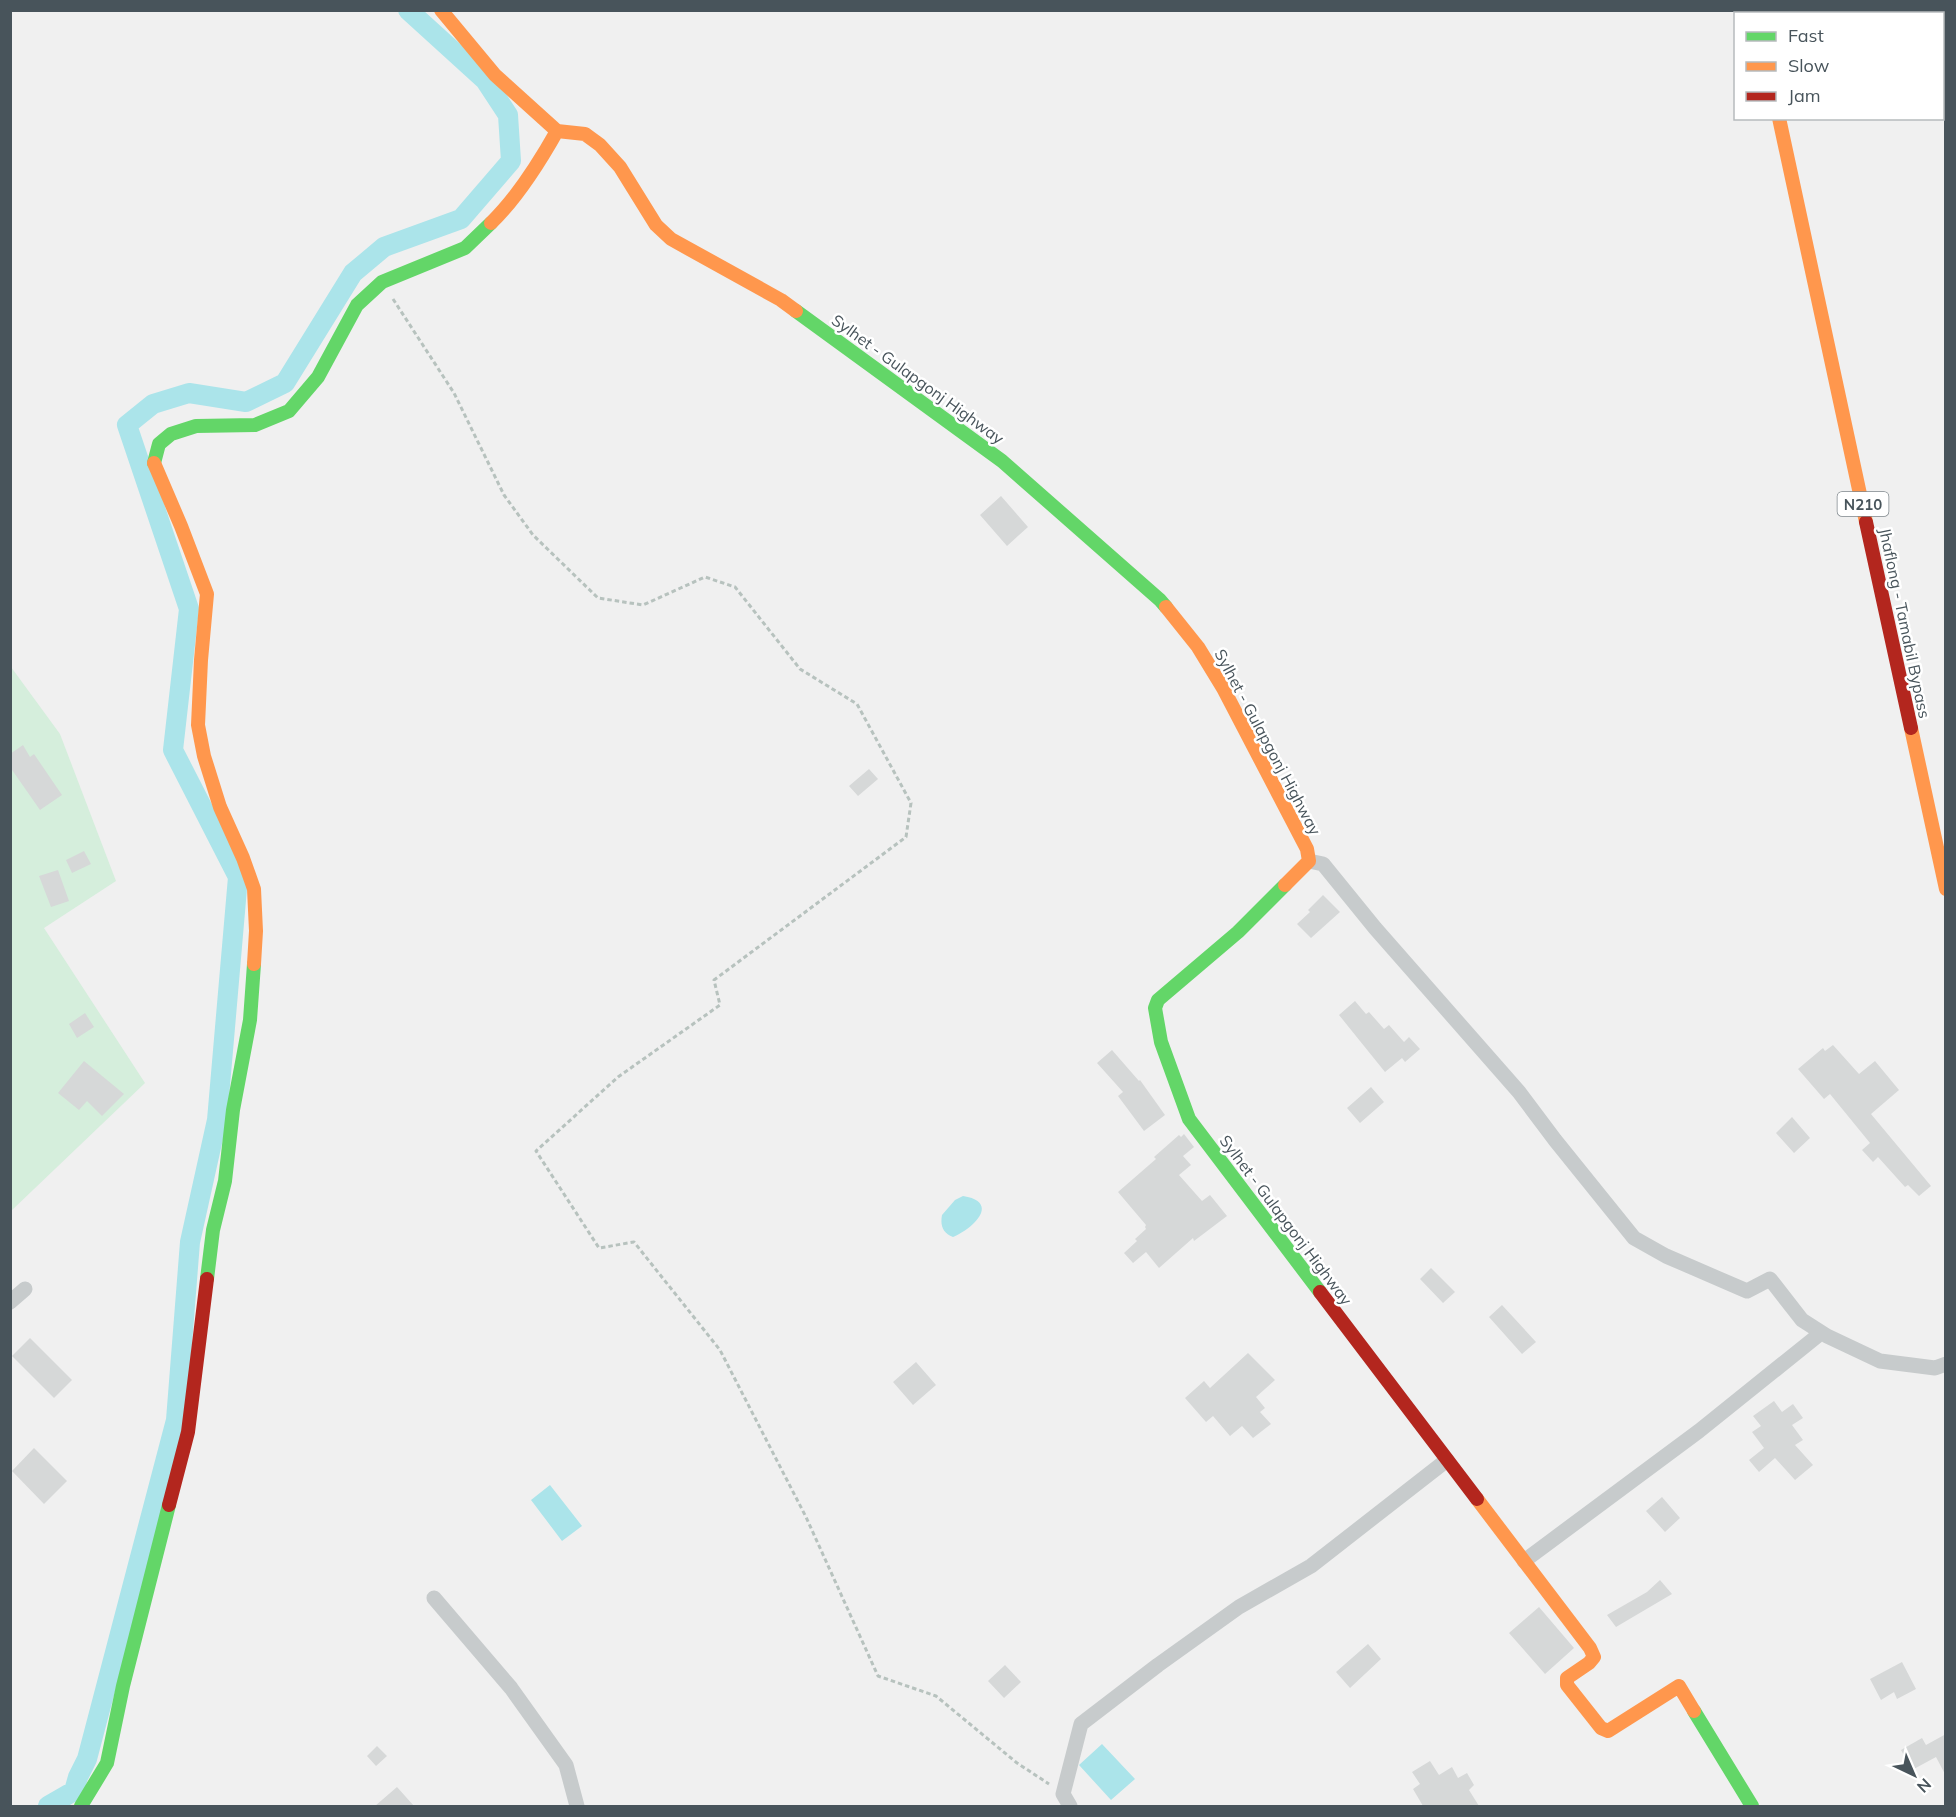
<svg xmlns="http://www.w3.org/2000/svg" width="1956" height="1817" viewBox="0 0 1956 1817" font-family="Mulish,sans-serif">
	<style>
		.green { fill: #d5eedc }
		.water { fill: #abe4ea }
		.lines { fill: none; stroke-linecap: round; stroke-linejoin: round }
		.canal { stroke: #abe4ea; stroke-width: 20 }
		.building { fill: #d6d8d8 }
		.path { stroke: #b7c2be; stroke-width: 3; stroke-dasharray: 4.5 3; stroke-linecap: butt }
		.street { stroke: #c7cbcc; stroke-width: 15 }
		.fast { stroke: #63d668; stroke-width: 14 }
		.slow { stroke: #ff974d; stroke-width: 14 }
		.jam { stroke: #b3261e; stroke-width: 14 }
		.labels { text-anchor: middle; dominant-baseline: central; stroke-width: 5; stroke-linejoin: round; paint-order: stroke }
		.shield { fill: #fff; stroke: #7f878c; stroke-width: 1.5 }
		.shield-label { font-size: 15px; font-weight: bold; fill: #48545b }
		.street-label { font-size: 16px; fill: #48545b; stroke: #fff }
	</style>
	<rect width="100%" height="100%" fill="#f0f0f0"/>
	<path class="green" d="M 11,667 L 60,734 L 116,881 L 44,928 L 145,1083 L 11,1211 Z"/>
	<path class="water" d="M 963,1196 C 1001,1202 973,1229 953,1237 C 943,1233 940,1226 942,1215 L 955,1200 Z
		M 550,1485 L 582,1526 L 562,1541 L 531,1500 Z
		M 1102,1744 L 1135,1779 L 1111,1800 L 1079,1765 Z"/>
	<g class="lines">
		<path class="canal" d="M 48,1806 L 74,1791 L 78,1777 L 87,1759 L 176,1420 L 190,1242 L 217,1120 L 238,877 L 173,750 L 189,609 L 127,425 L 153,404 L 189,393 L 246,402 L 285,383 L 353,273 L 384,247 L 461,219 L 511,161 L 508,115 L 485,80 L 408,10"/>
	</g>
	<path class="building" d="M 1001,496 L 1028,527 L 1007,546 L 980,515 Z
		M 23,745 L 30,757 L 34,754 L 62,795 L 40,810 L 10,767 L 10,754 Z
		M 869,769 L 878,779 L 858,796 L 849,786 Z
		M 84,851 L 91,864 L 72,873 L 66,860 Z
		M 58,870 L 69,901 L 51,907 L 39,876 Z
		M 1323,895 L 1340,912 L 1311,938 L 1297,924 L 1310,912 L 1308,910 Z
		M 1355,1001 L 1366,1014 L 1369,1012 L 1384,1029 L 1389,1025 L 1404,1042 L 1409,1037 L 1420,1049 L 1405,1062 L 1402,1058 L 1385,1072 L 1339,1015 Z
		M 85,1013 L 94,1027 L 77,1038 L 69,1024 Z
		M 1833,1045 L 1859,1074 L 1875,1061 L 1899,1090 L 1871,1114 L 1931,1186 L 1919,1196 L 1908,1185 L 1905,1187 L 1878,1157 L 1873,1162 L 1862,1150 L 1870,1143 L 1830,1094 L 1824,1099 L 1798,1069 L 1823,1048 L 1825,1051 Z
		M 1112,1050 L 1139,1081 L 1140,1080 L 1165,1115 L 1144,1131 L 1118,1096 L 1123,1092 L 1097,1063 Z
		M 84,1061 L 124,1094 L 102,1116 L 87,1101 L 79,1110 L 58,1093 Z
		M 1371,1087 L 1384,1102 L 1360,1123 L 1347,1108 Z
		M 1792,1117 L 1810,1138 L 1794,1153 L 1776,1133 Z
		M 1184,1134 L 1194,1147 L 1183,1156 L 1191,1165 L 1179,1175 L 1202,1201 L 1210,1195 L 1227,1216 L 1194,1241 L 1193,1238 L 1159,1268 L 1146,1252 L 1133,1263 L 1124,1253 L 1137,1241 L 1135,1239 L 1146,1229 L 1145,1227 L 1146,1225 L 1118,1192 L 1156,1159 L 1154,1157 L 1179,1135 L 1181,1137 Z
		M 1431,1268 L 1455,1292 L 1443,1303 L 1420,1279 Z
		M 1502,1305 L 1536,1342 L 1522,1354 L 1489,1317 Z
		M 30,1338 L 72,1380 L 54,1398 L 12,1356 Z
		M 1248,1353 L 1275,1380 L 1256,1397 L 1265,1408 L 1260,1412 L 1271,1424 L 1253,1438 L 1242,1426 L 1230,1436 L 1213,1416 L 1206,1422 L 1185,1398 L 1204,1381 L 1210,1388 Z
		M 916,1362 L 936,1385 L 913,1405 L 893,1382 Z
		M 1774,1401 L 1782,1412 L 1793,1404 L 1803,1418 L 1792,1425 L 1803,1440 L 1795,1445 L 1813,1465 L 1795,1480 L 1775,1458 L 1759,1472 L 1749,1460 L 1764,1448 L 1752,1432 L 1761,1426 L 1753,1416 Z
		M 34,1448 L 67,1481 L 44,1504 L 12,1471 Z
		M 1662,1497 L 1680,1518 L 1665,1532 L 1646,1511 Z
		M 1660,1580 L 1672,1594 L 1616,1627 L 1607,1615 L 1647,1592 Z
		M 1539,1607 L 1574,1648 L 1545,1674 L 1509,1633 Z
		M 1368,1644 L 1381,1659 L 1350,1688 L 1336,1672 Z
		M 1902,1662 L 1916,1689 L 1897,1699 L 1894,1692 L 1881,1700 L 1870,1679 Z
		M 1005,1665 L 1021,1682 L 1004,1698 L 988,1681 Z
		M 1946,1734 L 1946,1776 L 1936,1757 L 1912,1770 L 1901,1750 L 1922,1738 L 1926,1745 Z
		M 377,1746 L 387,1756 L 376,1766 L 367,1756 Z
		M 1430,1761 L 1439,1775 L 1452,1767 L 1458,1778 L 1467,1773 L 1474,1785 L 1469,1790 L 1479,1806 L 1423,1806 L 1413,1789 L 1420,1784 L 1412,1772 Z
		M 397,1787 L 414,1806 L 375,1806 Z"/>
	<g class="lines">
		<path class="path" d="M 393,299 L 454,393 L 504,495 L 533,535 L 598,598 L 643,605 L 705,577 L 735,587 L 800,669 L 857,704 L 911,803 L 906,837 L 714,980 L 720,1005 L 618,1077 L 536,1151 L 599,1248 L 634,1242 L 720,1350 L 806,1517 L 878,1676 L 936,1696 L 1017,1763 L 1049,1784"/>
		<path class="street" d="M 1309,861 L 1323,864 L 1375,928 L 1519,1092 L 1555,1140 L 1634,1238 L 1666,1256 L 1747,1291 L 1770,1279 L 1802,1320 L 1827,1336 L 1880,1361 L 1935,1368 L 1946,1364
			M 10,1302 L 25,1289
			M 1524,1561 L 1699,1431 L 1821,1333
			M 434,1598 L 511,1688 L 566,1765 L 577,1806
			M 1070,1806 L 1063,1794 L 1081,1724 L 1158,1665 L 1239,1607 L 1311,1566 L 1447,1460"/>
		<path class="fast" d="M 796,311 L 1002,461 L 1160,600 L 1166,607
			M 154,463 L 159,444 L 171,434 L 196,426 L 255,425 L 289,411 L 318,377 L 357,305 L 382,282 L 465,248 L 491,223
			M 1285,885 L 1238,932 L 1158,1000 L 1155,1008 L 1161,1042 L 1189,1119 L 1320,1292
			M 207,1279 L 213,1230 L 225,1181 L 233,1110 L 250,1020 L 254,964
			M 1694,1711 L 1752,1806
			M 81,1806 L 107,1763 L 123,1686 L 169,1505"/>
		<path class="slow" d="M 441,10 L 495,75 L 557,131 C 539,163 518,197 491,223
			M 1779,118 L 1866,522
			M 557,131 L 585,134 L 600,145 L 620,167 L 656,225 L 671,239 L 781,300 L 796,311
			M 154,463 L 181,526 L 207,594 L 201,660 L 198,725 L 204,756 L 220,807 L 243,858 L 254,889 L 256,931 L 254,964
			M 1166,607 L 1198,647 L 1223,688 L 1307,849 L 1309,861 L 1285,885
			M 1911,728 L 1946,889
			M 1477,1499 L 1590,1648 L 1594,1657 L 1589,1663 L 1567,1678 L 1567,1685 L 1601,1728 L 1608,1731 L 1679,1686 L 1694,1711"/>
		<path class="jam" d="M 1756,10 L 1757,14
			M 1866,522 L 1911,728
			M 1320,1292 L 1477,1499
			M 169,1505 L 188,1432 L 207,1279"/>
	</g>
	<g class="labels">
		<rect class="shield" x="1837.5" y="492" width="51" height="24" rx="4.5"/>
		<g class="shield-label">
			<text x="1863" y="504">N210</text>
		</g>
		<g class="street-label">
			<text transform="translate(918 379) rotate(36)">Sylhet - Gulapgonj Highway</text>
			<text transform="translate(1905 623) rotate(78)">Jhaflong - Tamabil Bypass</text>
			<text transform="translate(1268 742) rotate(62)">Sylhet - Gulapgonj Highway</text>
			<text transform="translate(1286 1220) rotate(53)">Sylhet - Gulapgonj Highway</text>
		</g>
	</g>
	<rect width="1956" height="1817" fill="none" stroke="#48545b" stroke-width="24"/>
	<rect x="1734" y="12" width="210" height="108" fill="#ffffff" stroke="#b6bbbd" stroke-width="1.5"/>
	<rect x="1746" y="32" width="30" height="9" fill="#63d668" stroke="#b6bbbd" stroke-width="1.5"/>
	<text x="1788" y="42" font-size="18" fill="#48545b">Fast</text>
	<rect x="1746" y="62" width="30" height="9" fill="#ff974d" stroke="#b6bbbd" stroke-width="1.5"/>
	<text x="1788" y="72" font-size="18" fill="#48545b">Slow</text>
	<rect x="1746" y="92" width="30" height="9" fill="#b3261e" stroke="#b6bbbd" stroke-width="1.5"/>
	<text x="1788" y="102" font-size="18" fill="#48545b">Jam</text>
	<g transform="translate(1914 1775) rotate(136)" stroke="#ffffff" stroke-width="4.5" paint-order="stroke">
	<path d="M0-4.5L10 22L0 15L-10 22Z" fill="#48545b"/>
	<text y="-9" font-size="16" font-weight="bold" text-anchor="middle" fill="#48545b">N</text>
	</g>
</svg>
